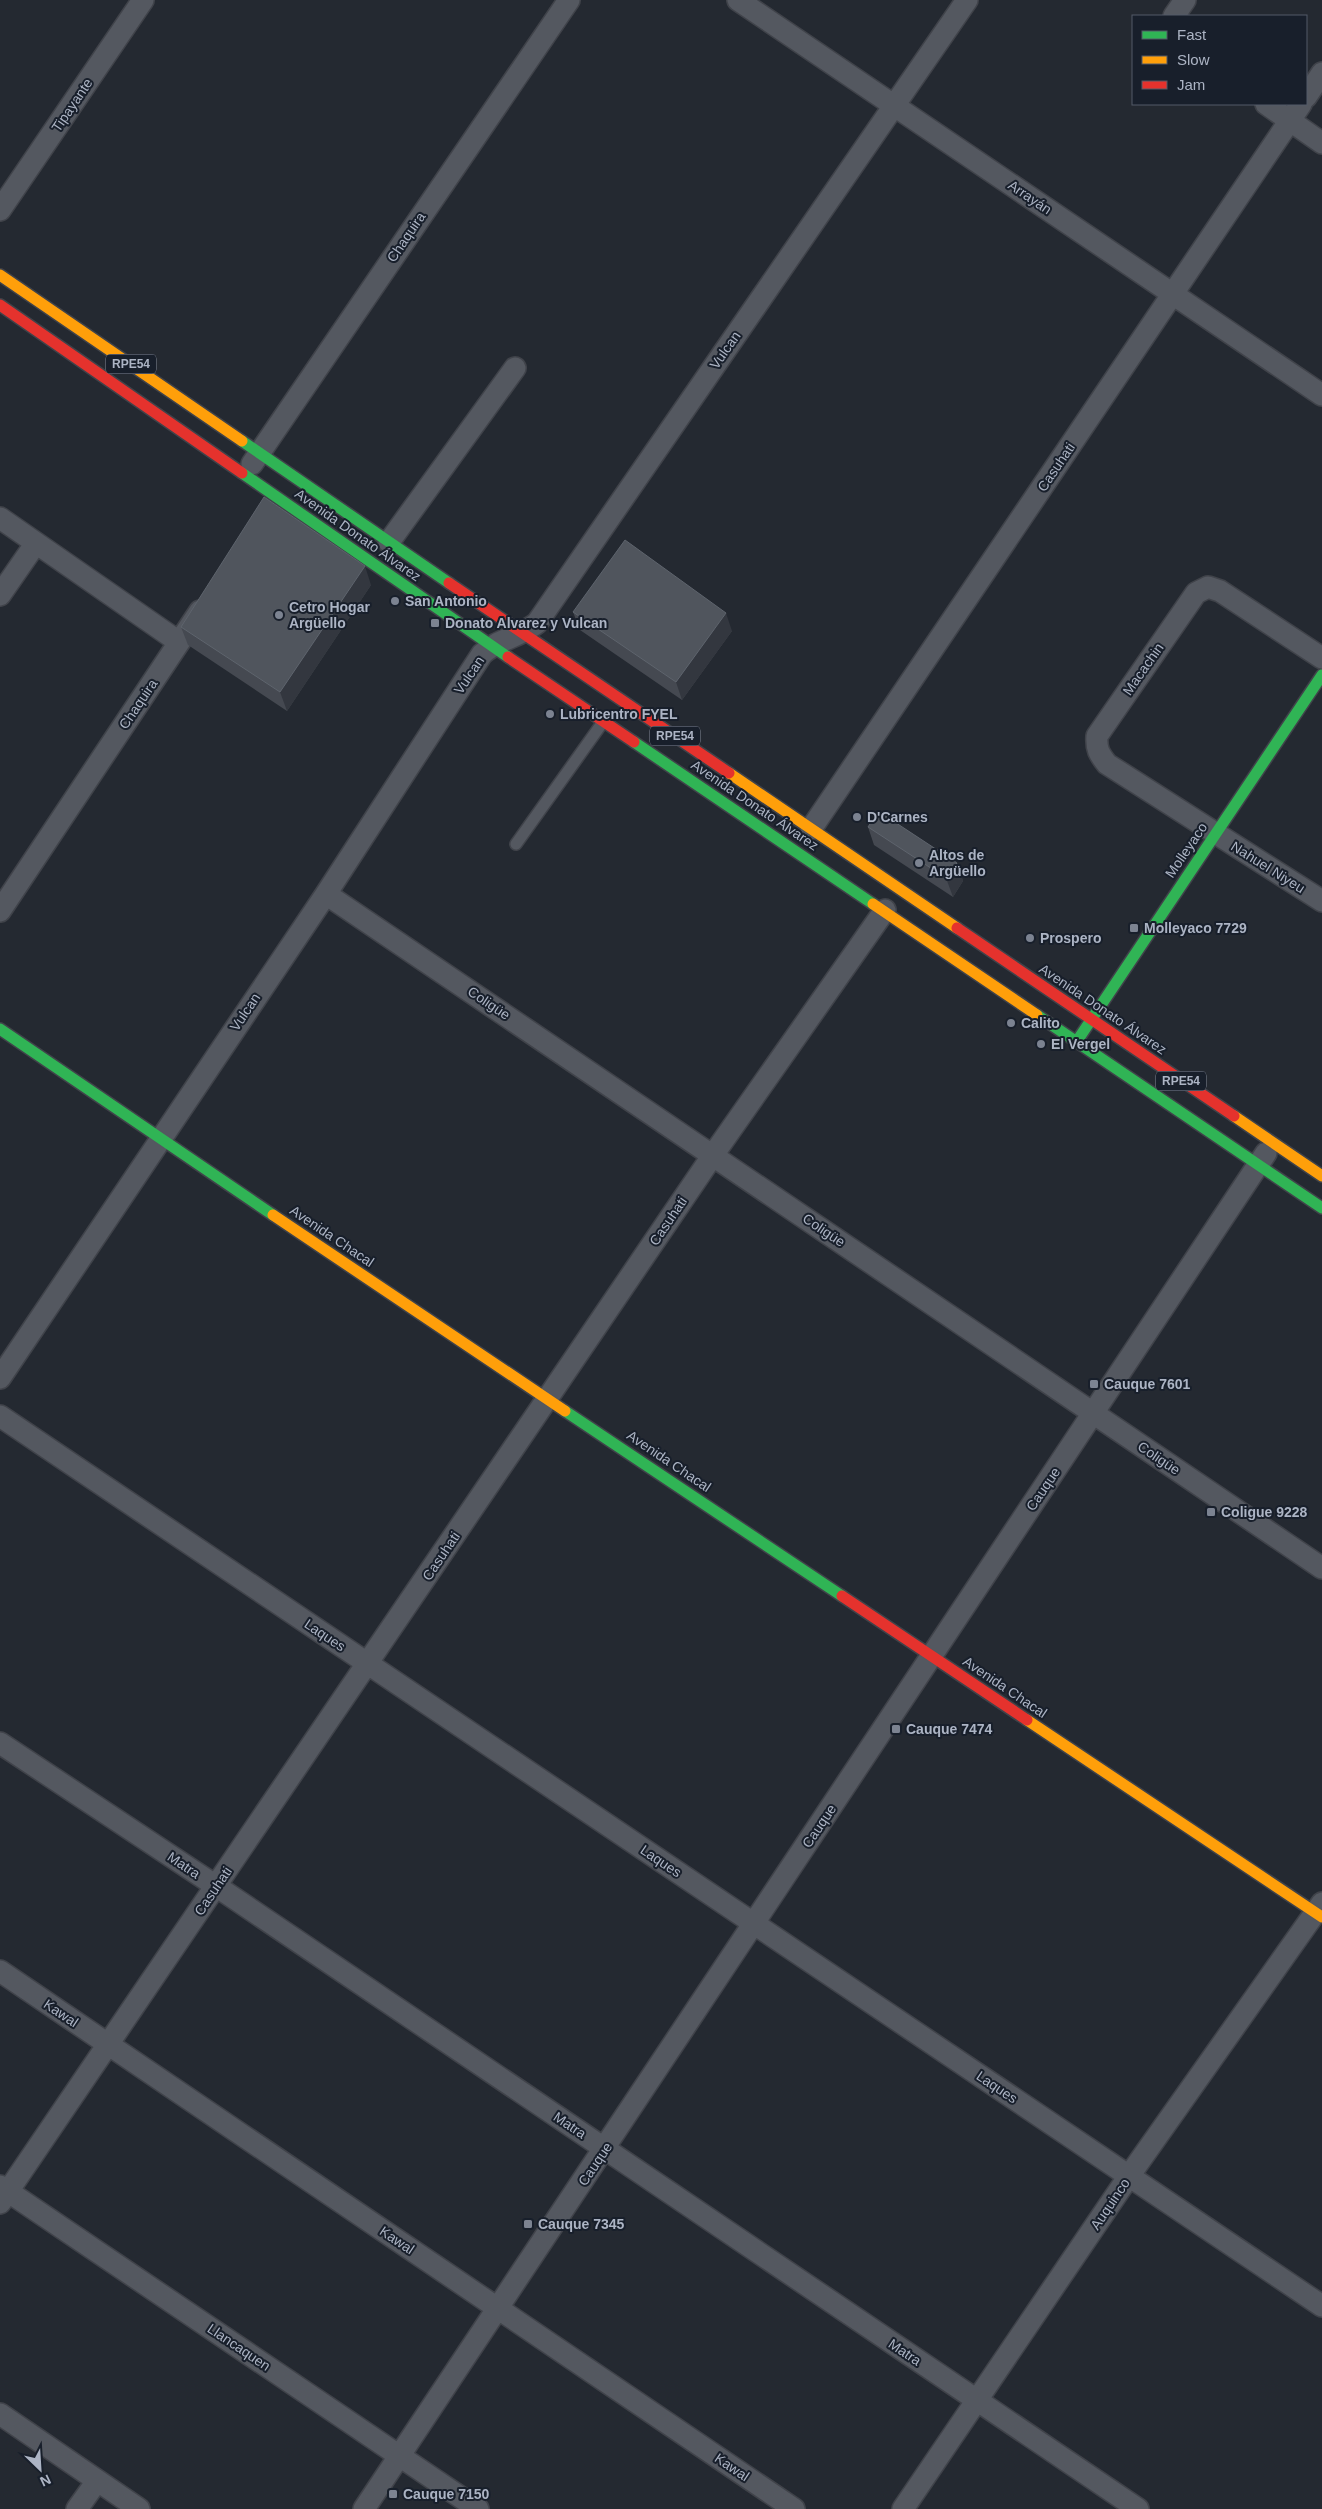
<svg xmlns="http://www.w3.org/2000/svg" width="1322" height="2509" viewBox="0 0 1322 2509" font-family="Arial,sans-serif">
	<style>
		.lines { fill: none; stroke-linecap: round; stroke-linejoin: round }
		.lane-casing { stroke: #40434a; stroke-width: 14 }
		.street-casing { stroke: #40434a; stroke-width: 24 }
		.fast-casing { stroke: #40434a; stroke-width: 14 }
		.slow-casing { stroke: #40434a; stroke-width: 14 }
		.jam-casing { stroke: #40434a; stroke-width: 14 }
		.lane { stroke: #545860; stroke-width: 11 }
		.street { stroke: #545860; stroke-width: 21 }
		.fast { stroke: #30b455; stroke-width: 11 }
		.slow { stroke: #ff9f0a; stroke-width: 11 }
		.jam { stroke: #e5322d; stroke-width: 11 }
		.wall { fill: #454951 }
		.shaded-wall { fill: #33373f }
		.building { fill: #50555d; stroke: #5e646d }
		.poi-dot { fill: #7c8391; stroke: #181f2b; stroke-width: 2 }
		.labels { text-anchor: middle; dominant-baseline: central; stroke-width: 4; stroke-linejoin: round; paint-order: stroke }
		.shield { fill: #181f2b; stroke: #808796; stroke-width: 1 }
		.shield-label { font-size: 12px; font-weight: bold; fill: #acb4c4 }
		.street-label { font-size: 14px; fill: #acb4c4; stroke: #181f2b }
		.poi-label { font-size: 14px; font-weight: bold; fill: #acb4c4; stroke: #181f2b; text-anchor: start }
	</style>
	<rect width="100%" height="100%" fill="#242931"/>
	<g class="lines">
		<defs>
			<path id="lane" d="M 516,844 L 603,722"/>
			<path id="street" d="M 738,0 L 1322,395
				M 1174,16 L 1185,0
				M 1306,97 L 1322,73
				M 1266,104 L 1322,143
				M 0,210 L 143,0
				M 252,464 L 569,0
				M 0,518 L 179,642
				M 389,542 L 515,368
				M 0,595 L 36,543
				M 1322,658 L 1220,591 L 1208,587 L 1196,593 L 1097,736 C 1096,749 1099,754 1107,764 L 1322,901
				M 811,829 L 1301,104
				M 326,894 L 1322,1568
				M 0,911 L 200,611
				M 0,1378 L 326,894 L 482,654 C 498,639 518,638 537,623 L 967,0
				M 0,1416 L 1322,2306
				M 0,1743 L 216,1886 L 1138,2509
				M 0,1971 L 794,2509
				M 0,2186 L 478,2509
				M 0,2203 L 713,1155 L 885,910
				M 0,2414 L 139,2509
				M 77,2509 L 97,2481
				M 364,2509 L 1266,1153
				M 903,2509 L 1129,2176 L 1322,1903"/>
			<path id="fast" d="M 242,441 L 449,583
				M 242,473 L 508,657
				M 634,742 L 873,904
				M 1037,1015 L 1322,1208
				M 0,1029 L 273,1215
				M 1079,1038 L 1322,675
				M 565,1411 L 842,1596"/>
			<path id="slow" d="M 0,275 L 242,441
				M 729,773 L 957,928
				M 873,904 L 1037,1015
				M 1234,1116 L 1322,1176
				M 273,1215 L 565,1411
				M 1027,1720 L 1322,1917"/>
			<path id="jam" d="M 0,305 L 242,473
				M 449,583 L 729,773
				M 508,657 L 634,742
				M 957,928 L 1234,1116
				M 842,1596 L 1027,1720"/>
		</defs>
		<use href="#lane" class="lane-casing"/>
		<use href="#street" class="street-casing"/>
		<use href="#fast" class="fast-casing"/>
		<use href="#slow" class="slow-casing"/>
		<use href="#jam" class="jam-casing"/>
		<use href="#lane" class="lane"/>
		<use href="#street" class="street"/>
		<use href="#fast" class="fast"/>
		<use href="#slow" class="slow"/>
		<use href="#jam" class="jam"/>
	</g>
	<path class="wall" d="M 371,585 L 287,711 L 188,645 L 181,627 Z
		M 573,612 L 732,631 L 682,700 L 580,630 Z
		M 868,827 L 957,863 L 963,881 L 953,897 L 874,845 Z"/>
	<path class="shaded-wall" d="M 365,566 L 371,585 L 287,711 L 280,692 Z
		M 726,613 L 732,631 L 682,700 L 676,682 Z
		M 957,863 L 963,881 L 953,897 L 946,878 Z"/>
	<path class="building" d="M 264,497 L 365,566 L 280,692 L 181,627 Z
		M 625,540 L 726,613 L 676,682 L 573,612 Z
		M 878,811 L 957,863 L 946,878 L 868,827 Z"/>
	<g class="poi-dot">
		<circle cx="395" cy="601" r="5"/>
		<circle cx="279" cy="615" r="5"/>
		<rect x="430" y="618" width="10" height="10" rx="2.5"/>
		<circle cx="550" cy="714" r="5"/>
		<circle cx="857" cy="817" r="5"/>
		<circle cx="919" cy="863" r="5"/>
		<rect x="1129" y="923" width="10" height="10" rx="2.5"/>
		<circle cx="1030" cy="938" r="5"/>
		<circle cx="1011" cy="1023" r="5"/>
		<circle cx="1041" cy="1044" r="5"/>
		<rect x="1089" y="1379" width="10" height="10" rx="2.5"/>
		<rect x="1206" y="1507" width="10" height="10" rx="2.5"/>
		<rect x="891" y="1724" width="10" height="10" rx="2.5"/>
		<rect x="523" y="2219" width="10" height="10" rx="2.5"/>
		<rect x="388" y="2489" width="10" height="10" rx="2.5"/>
	</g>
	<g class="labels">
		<g class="shield">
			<rect x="106" y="354.5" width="50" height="19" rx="4"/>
			<rect x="650" y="726.5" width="50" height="19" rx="4"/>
			<rect x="1156" y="1071.5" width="50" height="19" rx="4"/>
		</g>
		<g class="shield-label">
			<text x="131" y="364">RPE54</text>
			<text x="675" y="736">RPE54</text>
			<text x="1181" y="1081">RPE54</text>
		</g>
		<g class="street-label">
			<text transform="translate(72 105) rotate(-56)">Tipayante</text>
			<text transform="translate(1030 197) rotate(34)">Arrayán</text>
			<text transform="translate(406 237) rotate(-56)">Chaquira</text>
			<text transform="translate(725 350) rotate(-55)">Vulcan</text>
			<text transform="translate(1056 467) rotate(-56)">Casuhati</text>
			<text transform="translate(358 535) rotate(35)">Avenida Donato Álvarez</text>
			<text transform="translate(1143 669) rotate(-55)">Macachin</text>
			<text transform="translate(469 675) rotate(-56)">Vulcan</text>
			<text transform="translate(138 704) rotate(-56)">Chaquira</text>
			<text transform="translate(755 805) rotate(34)">Avenida Donato Álvarez</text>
			<text transform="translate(1186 850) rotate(-56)">Molleyaco</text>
			<text transform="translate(1268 867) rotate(32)">Nahuel Niyeu</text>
			<text transform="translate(489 1003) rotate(34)">Coligüe</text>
			<text transform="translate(1103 1009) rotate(34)">Avenida Donato Álvarez</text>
			<text transform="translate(245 1012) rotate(-56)">Vulcan</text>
			<text transform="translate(668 1221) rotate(-56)">Casuhati</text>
			<text transform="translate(824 1230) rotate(34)">Coligüe</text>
			<text transform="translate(332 1236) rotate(34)">Avenida Chacal</text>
			<text transform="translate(1159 1458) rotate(34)">Coligüe</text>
			<text transform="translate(669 1461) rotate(34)">Avenida Chacal</text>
			<text transform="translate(1043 1489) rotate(-56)">Cauque</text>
			<text transform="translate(441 1556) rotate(-56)">Casuhati</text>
			<text transform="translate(325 1635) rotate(34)">Laques</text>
			<text transform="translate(1005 1687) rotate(34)">Avenida Chacal</text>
			<text transform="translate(819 1826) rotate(-56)">Cauque</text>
			<text transform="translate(661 1861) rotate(34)">Laques</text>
			<text transform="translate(184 1865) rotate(34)">Matra</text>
			<text transform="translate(213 1891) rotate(-56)">Casuhati</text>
			<text transform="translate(61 2013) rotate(34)">Kawal</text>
			<text transform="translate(997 2087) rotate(34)">Laques</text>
			<text transform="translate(570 2125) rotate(34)">Matra</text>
			<text transform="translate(595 2164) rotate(-56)">Cauque</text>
			<text transform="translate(1110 2204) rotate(-56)">Auquinco</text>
			<text transform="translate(397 2240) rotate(34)">Kawal</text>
			<text transform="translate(239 2347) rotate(34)">Llancaquen</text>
			<text transform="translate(905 2352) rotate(34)">Matra</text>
			<text transform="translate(732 2467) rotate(34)">Kawal</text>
		</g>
		<g class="poi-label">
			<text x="405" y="601">San Antonio</text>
			<text x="289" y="607">Cetro Hogar<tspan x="289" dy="16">Argüello</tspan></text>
			<text x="445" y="623">Donato Alvarez y Vulcan</text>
			<text x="560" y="714">Lubricentro FYEL</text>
			<text x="867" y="817">D'Carnes</text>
			<text x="929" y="855">Altos de<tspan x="929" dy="16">Argüello</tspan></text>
			<text x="1144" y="928">Molleyaco 7729</text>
			<text x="1040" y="938">Prospero</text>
			<text x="1021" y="1023">Calito</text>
			<text x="1051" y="1044">El Vergel</text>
			<text x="1104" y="1384">Cauque 7601</text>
			<text x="1221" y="1512">Coligue 9228</text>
			<text x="906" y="1729">Cauque 7474</text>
			<text x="538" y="2224">Cauque 7345</text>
			<text x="403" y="2494">Cauque 7150</text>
		</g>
	</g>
	<rect x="1132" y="15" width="175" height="90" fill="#181f2b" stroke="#535b68"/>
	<rect x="1142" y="31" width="25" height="8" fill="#30b455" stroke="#535b68"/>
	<text x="1177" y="40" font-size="15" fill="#acb4c4">Fast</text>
	<rect x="1142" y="56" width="25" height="8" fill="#ff9f0a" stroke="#535b68"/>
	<text x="1177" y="65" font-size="15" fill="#acb4c4">Slow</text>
	<rect x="1142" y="81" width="25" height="8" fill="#e5322d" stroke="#535b68"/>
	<text x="1177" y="90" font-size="15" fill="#acb4c4">Jam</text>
	<g transform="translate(40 2469) rotate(155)" stroke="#181f2b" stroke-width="4" paint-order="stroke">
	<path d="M0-4L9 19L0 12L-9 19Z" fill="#acb4c4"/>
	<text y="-8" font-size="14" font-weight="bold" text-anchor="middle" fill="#acb4c4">N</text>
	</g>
</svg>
